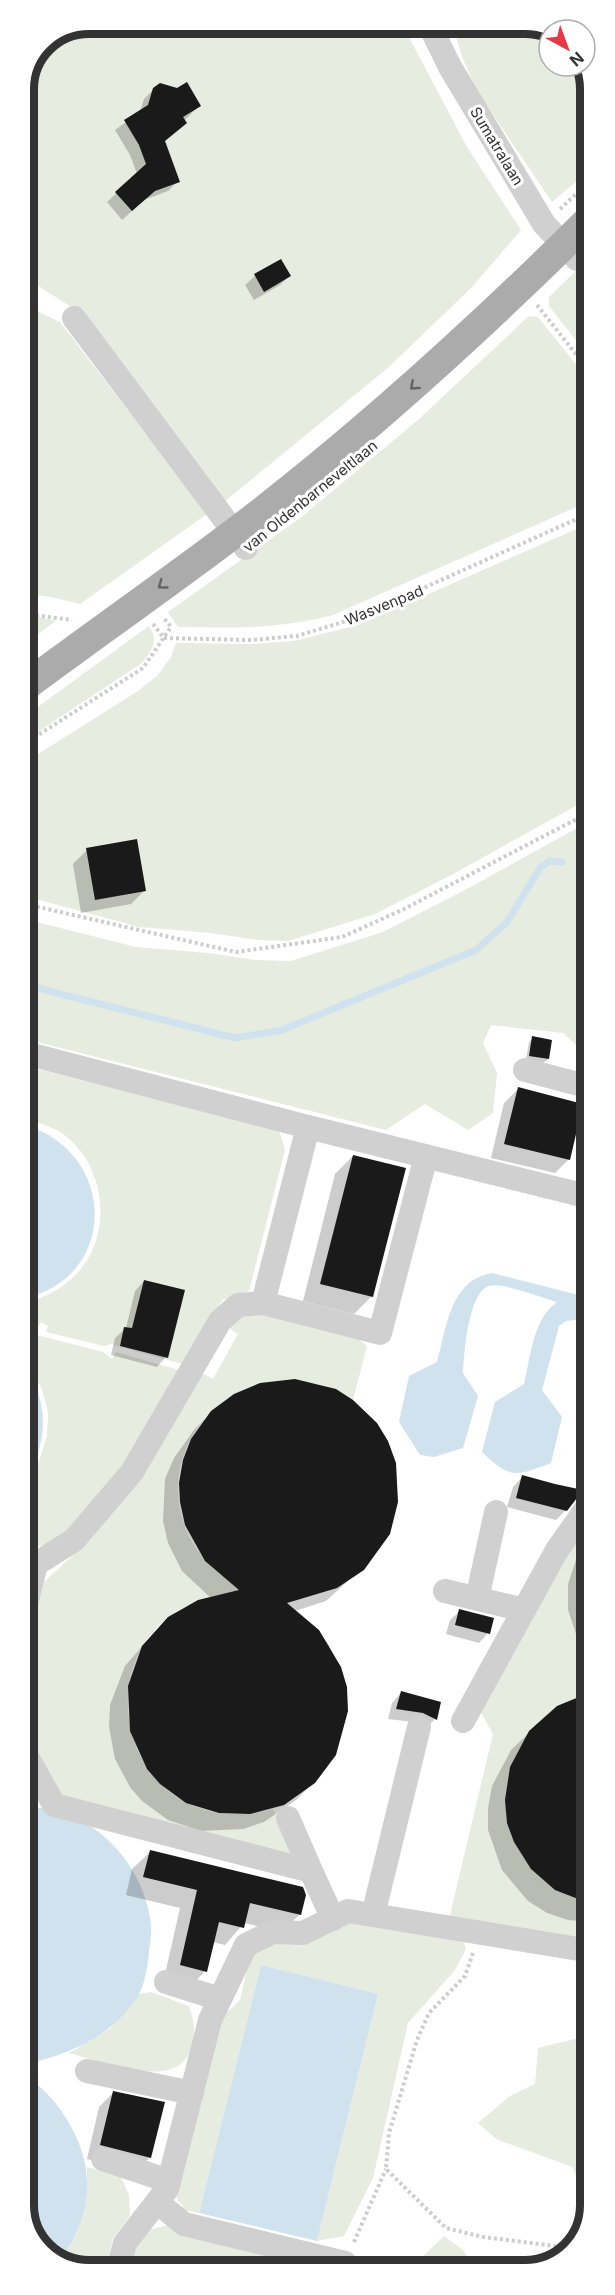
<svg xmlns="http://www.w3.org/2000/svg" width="615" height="2295" viewBox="0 0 615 2295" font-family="Inter,sans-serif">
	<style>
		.green { fill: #e6ecdf }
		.water { fill: #cfe2ee }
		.shadow { fill: #0003 }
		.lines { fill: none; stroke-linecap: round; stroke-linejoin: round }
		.stream { stroke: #cfe2ee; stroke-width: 7 }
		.building { fill: #1a1a1a }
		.path { stroke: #cdcdcd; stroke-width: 4; stroke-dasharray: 3 3; stroke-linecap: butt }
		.minor { stroke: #d0d0d0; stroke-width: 24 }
		.major { stroke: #ababab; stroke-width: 30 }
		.oneway { stroke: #636363 }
		.labels { text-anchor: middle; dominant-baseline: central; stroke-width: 6; stroke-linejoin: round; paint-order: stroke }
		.street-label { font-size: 15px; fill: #333; stroke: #fff }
		.rim { fill: none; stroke: #333; stroke-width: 8 }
	</style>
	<rect width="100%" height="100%" fill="#fff"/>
	<path class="green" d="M 89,24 L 402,24 L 467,147 L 521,230 L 472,287 L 390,366 L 224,502 L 81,313 L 24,277 L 24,89 L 43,43 Z
		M 452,24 L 534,25 L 549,31 L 549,66 L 584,66 L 590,76 L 590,170 L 552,202 L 477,91 L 463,59 Z
		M 590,257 L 590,358 L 549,306 L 549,297 Z
		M 39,312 L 60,322 L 207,514 L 80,604 L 51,597 L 24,594 L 24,315 Z
		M 529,316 L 538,317 L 590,382 L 590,501 L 333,615 C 281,629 232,628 178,627 L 168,612 L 300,518 L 418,420 Z
		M 590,523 L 590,798 L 455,873 L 375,914 L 288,941 L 257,940 L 211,933 L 139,927 L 25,896 L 24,832 L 35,783 L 35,756 L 138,691 L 157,676 L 171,657 L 176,643 L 250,644 L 294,641 L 358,625 Z
		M 24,614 L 25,614 L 56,621 L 24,644 Z
		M 149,626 C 159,642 153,648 142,663 L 24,741 L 24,717 Z
		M 590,821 L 590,1051 L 586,1054 L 563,1033 L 491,1025 L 483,1043 L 497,1073 L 493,1113 L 468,1130 L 425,1104 L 386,1130 L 25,1039 L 25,919 L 136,947 L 208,953 L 255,960 L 291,961 L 383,932 L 465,890 Z
		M 25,1066 L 279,1130 L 285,1150 L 249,1291 L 222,1300 L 186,1365 L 111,1344 L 104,1346 L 46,1332 L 48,1326 L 41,1322 L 37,1328 L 25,1325 L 25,1303 C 41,1298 57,1292 70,1280 C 113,1244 109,1172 67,1137 C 55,1127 39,1123 25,1119 Z
		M 247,1310 L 357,1338 L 367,1346 L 353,1400 C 238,1330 124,1465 205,1560 C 215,1572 228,1580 241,1588 L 241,1593 C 66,1603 107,1852 273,1809 L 293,1847 L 292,1858 L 58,1797 L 25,1732 L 25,1660 L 44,1582 L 73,1555 L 139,1475 L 198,1371 L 213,1379 L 238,1334 L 226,1326 Z
		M 25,1332 L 103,1352 L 112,1359 L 116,1352 L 182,1371 L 125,1466 L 58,1540 L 33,1548 L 25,1547 L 25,1486 L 39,1461 L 47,1436 L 48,1412 L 42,1389 L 25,1361 Z
		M 591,1518 L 591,1943 L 449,1919 L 493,1734 L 478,1707 L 563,1553 Z
		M 352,1919 L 462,1938 L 466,1949 L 455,1970 L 408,2023 L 373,2178 L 344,2236 L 317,2241 L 378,1994 L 261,1965 L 199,2213 L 185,2210 L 177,2199 L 174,2185 L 218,2021 L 240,2000 L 250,1956 L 262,1942 Z
		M 151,1992 L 189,2006 C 195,2025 196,2030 190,2050 C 178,2092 99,2061 69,2053 L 110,2029 L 138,1994 Z
		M 591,2035 L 591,2206 L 588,2216 L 573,2167 L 498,2140 L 478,2123 L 510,2096 L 535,2084 L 538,2048 Z
		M 87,2167 L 120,2175 L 129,2195 L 130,2216 L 113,2238 L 106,2270 L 81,2270 L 60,2261 C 83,2229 87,2205 87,2167 Z
		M 168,2225 L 337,2270 L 239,2270 L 219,2262 L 189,2260 L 160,2270 L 125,2270 L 144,2231 Z
		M 444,2236 L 463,2250 L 475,2270 L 416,2270 L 418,2261 Z"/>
	<path class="water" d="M 25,1125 C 117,1152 119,1277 25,1298 Z
		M 492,1273 L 590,1298 L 590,1318 L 566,1321 L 559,1326 L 542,1390 L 562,1417 L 551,1463 C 516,1476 511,1480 482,1452 L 495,1402 L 524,1384 C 531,1355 533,1319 557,1302 C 543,1298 502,1282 489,1286 C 468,1293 464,1354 463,1373 L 478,1396 L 463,1448 L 434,1457 L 420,1455 L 399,1422 L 409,1376 L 437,1362 C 447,1327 450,1280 492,1273 Z
		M 25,1368 C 49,1401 49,1444 25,1477 Z
		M 25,1807 C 90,1805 144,1862 151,1924 C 152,1933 150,1943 149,1951 C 148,1965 145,1984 138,1996 C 112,2037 73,2052 28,2064 L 25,2064 Z
		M 261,1965 L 378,1994 L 317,2241 L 199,2213 Z
		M 25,2077 C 41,2085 55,2101 64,2115 C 97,2165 94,2213 60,2261 L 46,2255 L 25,2219 Z"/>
	<path class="shadow" d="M 154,89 L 199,106 L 163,142 L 178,181 L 168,191 L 144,200 L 122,220 L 107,202 L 137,174 L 130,155 L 115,130 L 140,112 L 144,99 Z
		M 281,261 L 289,276 L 280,285 L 254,300 L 245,285 L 255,276 Z
		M 87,850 L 145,890 L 131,904 L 81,913 L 73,864 Z
		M 533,1038 L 548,1059 L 543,1063 L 526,1060 L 529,1042 Z
		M 518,1089 L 569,1159 L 555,1173 L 491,1158 L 504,1103 Z
		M 353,1156 L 372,1296 L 354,1314 L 303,1301 L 335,1174 Z
		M 144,1281 L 166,1357 L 157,1367 L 111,1355 L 115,1338 L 126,1328 L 135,1291 Z
		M 590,1354 L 591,1436 L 579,1434 L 583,1418 L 576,1416 Z
		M 295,1381 L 369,1562 L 326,1601 L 295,1611 L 327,1642 L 340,1667 L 314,1782 L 296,1800 L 264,1822 L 243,1829 L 201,1831 L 168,1820 L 142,1801 L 130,1787 L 115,1759 L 109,1727 L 110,1705 L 125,1666 L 151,1636 L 212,1599 L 182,1571 L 168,1543 L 163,1521 L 165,1479 L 174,1458 L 194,1430 L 212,1412 L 243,1391 L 272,1382 Z
		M 522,1477 L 566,1510 L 556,1520 L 507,1507 L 513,1487 Z
		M 591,1535 L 591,1658 L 580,1646 L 568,1610 L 568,1584 L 580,1548 Z
		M 460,1611 L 488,1633 L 479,1643 L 446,1634 L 450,1620 Z
		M 401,1693 L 435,1719 L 426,1728 L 413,1722 L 388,1719 L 392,1703 Z
		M 591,1695 L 591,1922 L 568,1920 L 547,1913 L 528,1901 L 502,1870 L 488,1830 L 488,1808 L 492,1786 L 511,1750 L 530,1732 Z
		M 150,1852 L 299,1915 L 282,1932 L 244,1923 L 225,1945 L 212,1942 L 205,1971 L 188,1989 L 163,1983 L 180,1908 L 126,1895 L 132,1869 Z
		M 113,2093 L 150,2157 L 136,2171 L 87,2159 L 99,2107 Z
		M 359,2263 L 393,2270 L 353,2270 Z"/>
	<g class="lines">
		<path class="stream" d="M 580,865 L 590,864
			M 25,985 L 235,1038 L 282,1030 L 476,950 L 507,922 L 540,868 L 549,861 L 562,862"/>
	</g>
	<path class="building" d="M 187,82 L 201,106 L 183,117 L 187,123 L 165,141 L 180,182 L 155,191 L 132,211 L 115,192 L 146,164 L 139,145 L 124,120 L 148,105 L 153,88 L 160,83 L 177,88 Z
		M 281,259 L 291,276 L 264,292 L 254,274 Z
		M 137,839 L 146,891 L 95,900 L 86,848 Z
		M 532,1036 L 552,1040 L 549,1059 L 529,1056 Z
		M 518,1087 L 583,1104 L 570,1160 L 504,1144 Z
		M 353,1155 L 406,1168 L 373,1297 L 320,1284 Z
		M 144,1280 L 185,1290 L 168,1358 L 120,1346 L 124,1327 L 132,1328 Z
		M 295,1379 L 336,1389 L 353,1400 L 377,1423 L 388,1441 L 396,1463 L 398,1502 L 390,1534 L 364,1570 L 337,1588 L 287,1603 L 319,1630 L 341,1667 L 347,1687 L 348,1711 L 336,1755 L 315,1783 L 284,1805 L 250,1814 L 219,1813 L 186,1803 L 160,1784 L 147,1769 L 130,1731 L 128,1686 L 142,1646 L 168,1617 L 198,1600 L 239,1590 L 205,1561 L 185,1525 L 180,1502 L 179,1483 L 183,1460 L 191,1439 L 211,1411 L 234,1394 L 260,1383 Z
		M 522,1475 L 555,1484 L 583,1490 L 567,1511 L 516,1498 Z
		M 459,1609 L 494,1618 L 490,1634 L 455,1625 Z
		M 401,1691 L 441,1702 L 437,1720 L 423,1713 L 396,1709 Z
		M 591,1692 L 591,1904 L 555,1890 L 531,1869 L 514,1842 L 507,1823 L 505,1800 L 510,1767 L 529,1731 L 557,1706 Z
		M 150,1850 L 303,1887 L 306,1895 L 301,1915 L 250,1903 L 244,1928 L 219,1922 L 207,1972 L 180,1965 L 197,1890 L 143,1877 Z
		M 113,2091 L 165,2102 L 151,2158 L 100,2145 Z"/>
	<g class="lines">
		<path class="path" d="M 560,209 L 590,181
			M 537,305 L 590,372
			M 24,614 L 72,620
			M 153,624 L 164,638
			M 164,638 L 250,640 L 297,636 L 359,617 L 590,513
			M 24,744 L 143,668 L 171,627 L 163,617
			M 24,799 L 34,738
			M 25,904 L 236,952 L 342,937 L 404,909 L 590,812
			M 473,1953 L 465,1976 L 429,2013 L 417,2040 L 389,2133 L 386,2169 L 446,2228 L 483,2237 L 563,2247
			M 354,2242 L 386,2169"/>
		<path class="minor" d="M 429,24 L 450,67 L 544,224 L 577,259
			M 74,318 L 246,548
			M 25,1053 L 308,1127 L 263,1303
			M 525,1070 L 590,1087
			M 308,1127 L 590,1197
			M 25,1561 L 36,1564 L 74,1540 L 132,1472 L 220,1321 L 238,1305 L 263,1303 L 380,1333 L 426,1156
			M 445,1591 L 524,1610
			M 477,1599 L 496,1512
			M 25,1609 L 36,1564
			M 463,1721 L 557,1550 L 591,1502
			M 25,1753 L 54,1805 L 311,1871 L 333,1919
			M 288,1818 L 311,1871
			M 373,1915 L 419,1727
			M 166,1982 L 220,1999
			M 87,2071 L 192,2093
			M 103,2159 L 169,2181
			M 157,2202 L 184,2224 L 345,2263
			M 118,2270 L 125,2243 L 167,2189 L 210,2020 L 246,1945 L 273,1932 L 303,1933 L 348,1911 L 591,1951"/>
		<path class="major" d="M 24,687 C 94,635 164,586 233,534 C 360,438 477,331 590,219"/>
	</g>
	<defs><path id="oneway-chevron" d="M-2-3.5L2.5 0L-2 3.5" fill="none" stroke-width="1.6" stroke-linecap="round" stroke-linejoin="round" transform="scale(1.5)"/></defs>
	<g class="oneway">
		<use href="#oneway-chevron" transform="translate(414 386) rotate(138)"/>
		<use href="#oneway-chevron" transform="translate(162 585) rotate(144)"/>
	</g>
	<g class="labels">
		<g class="street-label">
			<text transform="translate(497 146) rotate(59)">Sumatralaan</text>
			<text transform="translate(310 496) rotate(-39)">van Oldenbarneveltlaan</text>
			<text transform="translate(384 605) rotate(-22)">Wasvenpad</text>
		</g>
	</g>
	<path d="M0 0H615V2295H0ZM89 34H525A55 55 0 0 1 580 89V2205A55 55 0 0 1 525 2260H89A55 55 0 0 1 34 2205V89A55 55 0 0 1 89 34Z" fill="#fff" fill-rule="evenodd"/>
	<path class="rim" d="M89 34H525A55 55 0 0 1 580 89V2205A55 55 0 0 1 525 2260H89A55 55 0 0 1 34 2205V89A55 55 0 0 1 89 34Z"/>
	<g transform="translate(567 48) rotate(139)"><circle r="28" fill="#ffffff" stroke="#adadad" stroke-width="1.5"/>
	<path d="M0-4.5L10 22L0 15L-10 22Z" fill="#e63946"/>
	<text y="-9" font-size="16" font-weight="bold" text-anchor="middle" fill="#333333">N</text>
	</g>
</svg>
